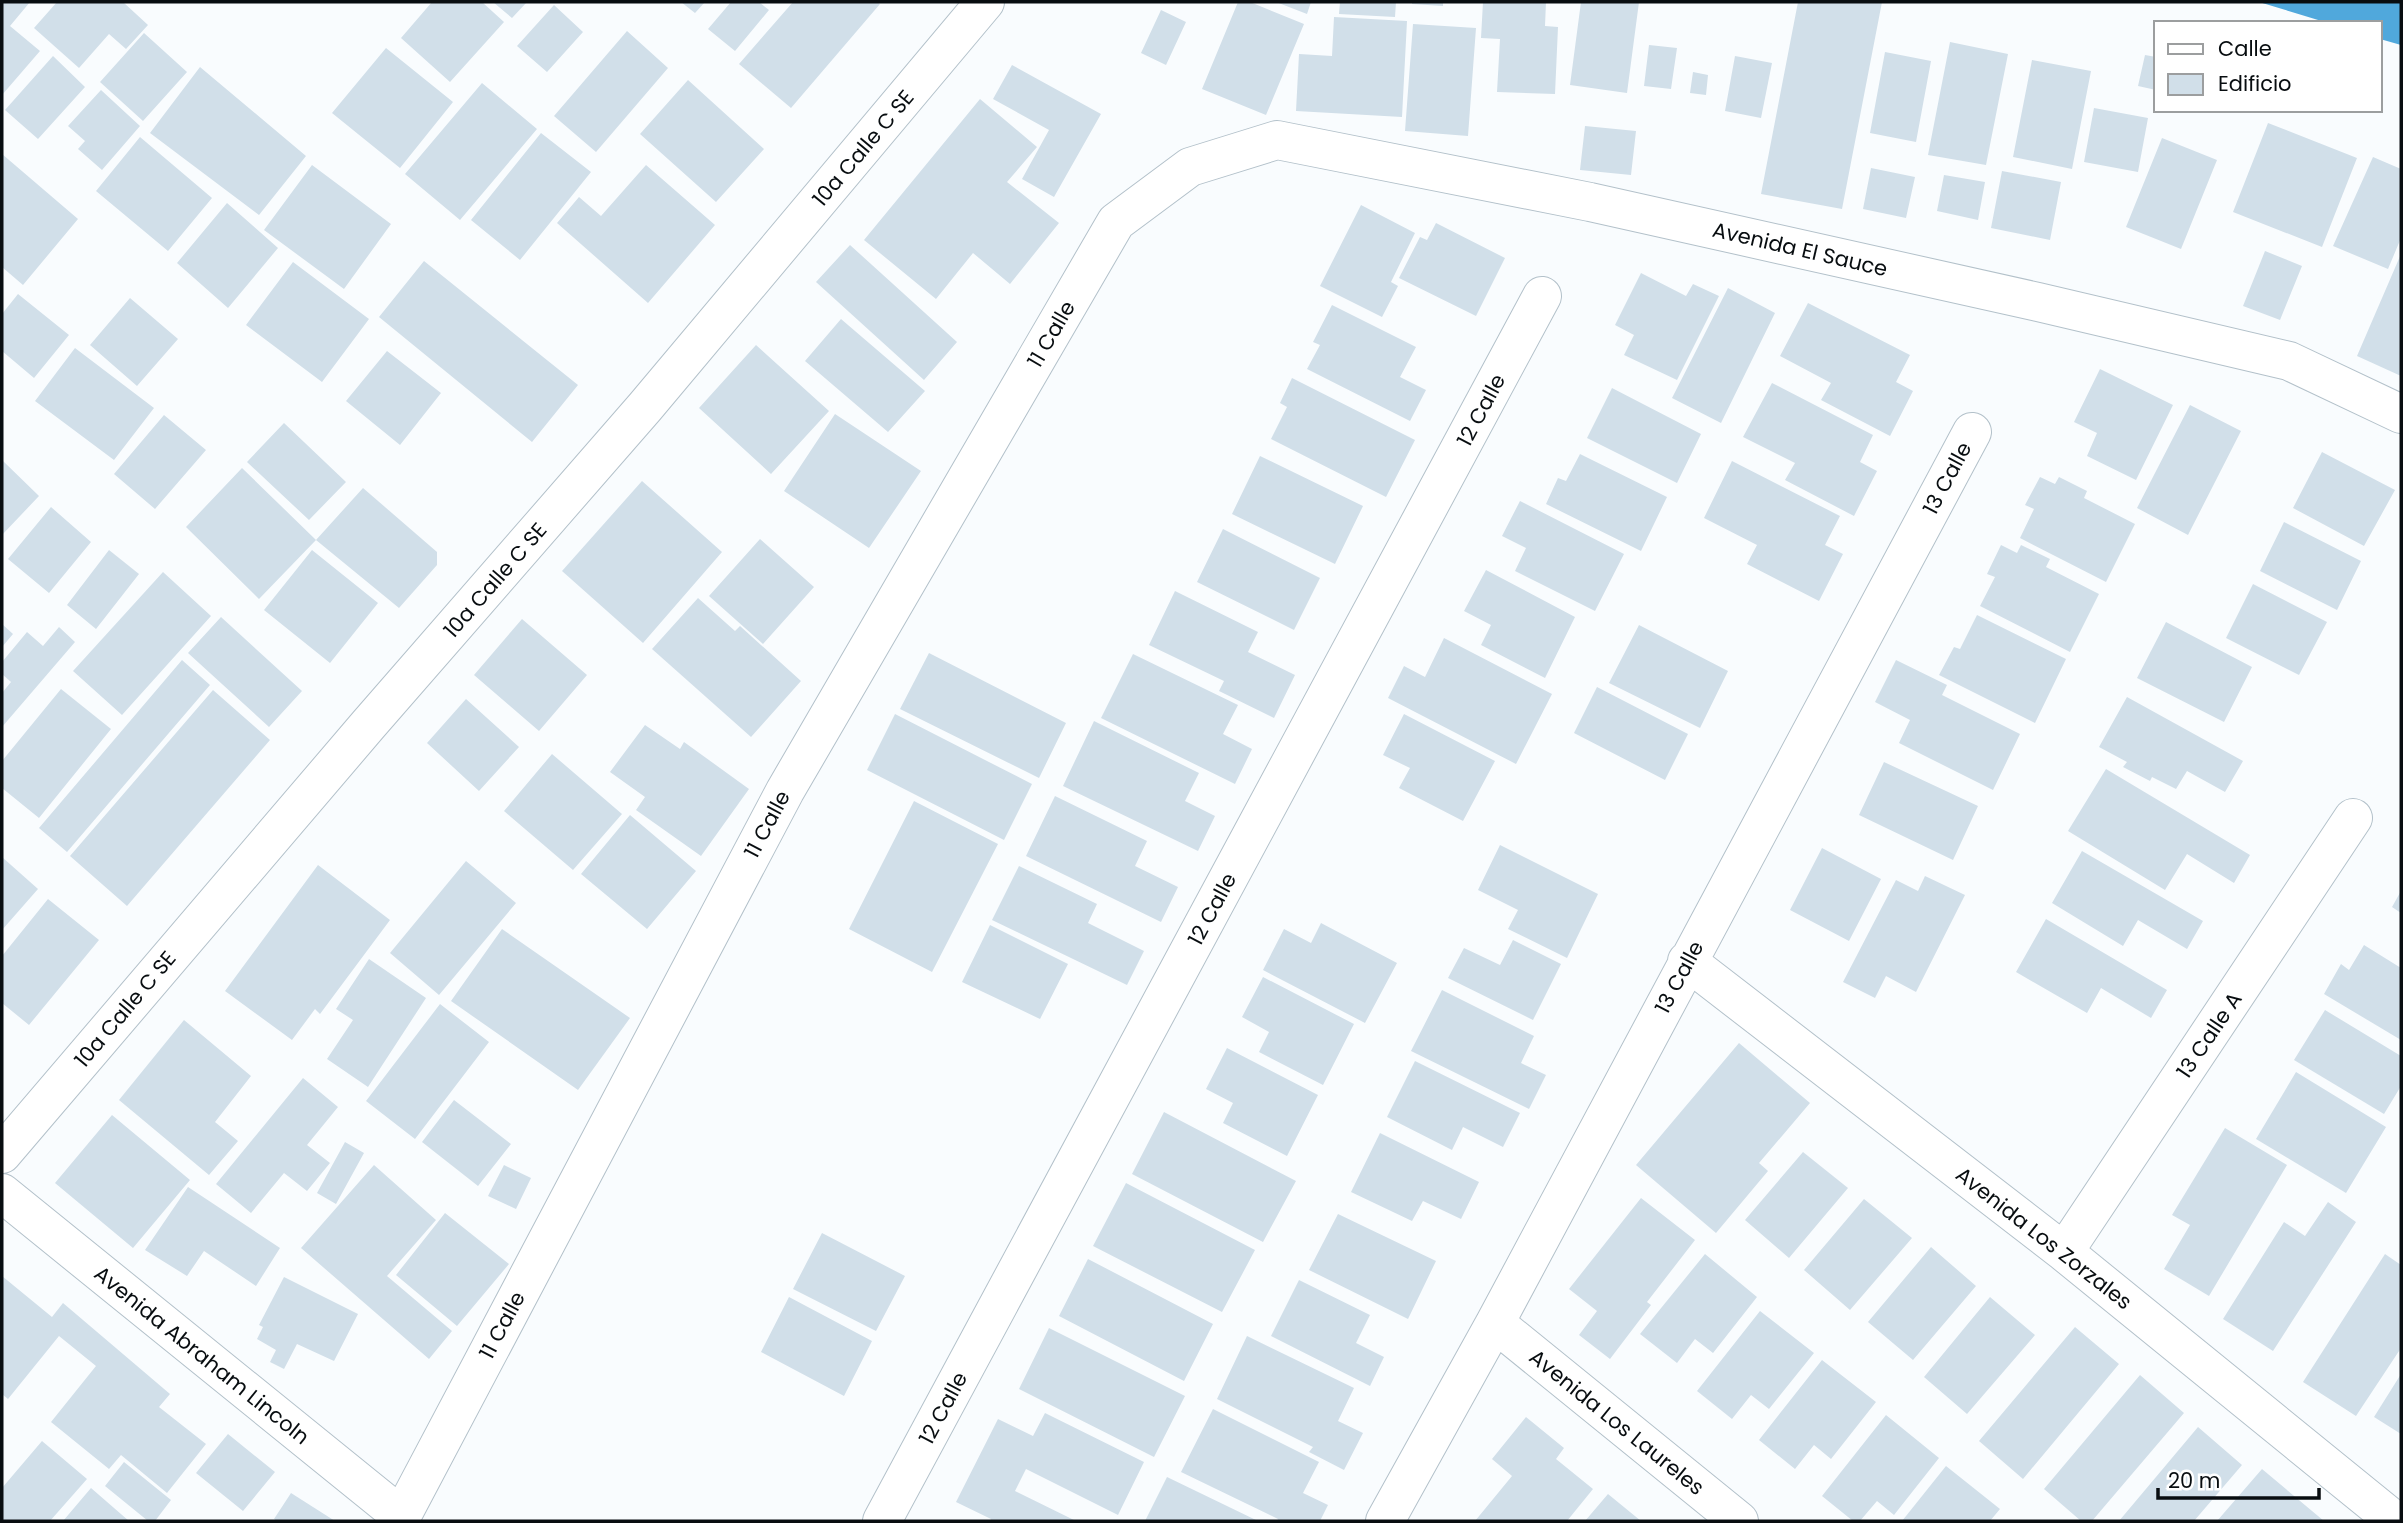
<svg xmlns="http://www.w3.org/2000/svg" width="2403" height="1523" viewBox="0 0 2403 1523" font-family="Poppins,sans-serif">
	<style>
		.water { fill: #50a8dc }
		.building { fill: #d1dfe9 }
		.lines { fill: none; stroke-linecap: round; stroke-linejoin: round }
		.minor-casing { stroke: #b3c1ca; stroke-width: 40 }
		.minor { stroke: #fff; stroke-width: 38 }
		.labels { text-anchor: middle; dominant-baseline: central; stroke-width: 6; stroke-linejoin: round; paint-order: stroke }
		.street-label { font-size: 21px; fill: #080d10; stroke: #fff }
	</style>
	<rect width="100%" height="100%" fill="#f9fcfe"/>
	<path class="water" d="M 2259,2 L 2401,2 L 2401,45 L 2380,39 L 2380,23 L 2328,23 Z"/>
	<path class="building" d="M 2,2 L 30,2 L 10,26 L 40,51 L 2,95 Z
		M 57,2 L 123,2 L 148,25 L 126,49 L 109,34 L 79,68 L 34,28 Z
		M 432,2 L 482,2 L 504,22 L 450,82 L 401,38 Z
		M 493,2 L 527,2 L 512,18 Z
		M 681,2 L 705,2 L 695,13 Z
		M 731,2 L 759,2 L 769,10 L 735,51 L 708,29 Z
		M 793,2 L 877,2 L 880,4 L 791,108 L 739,64 Z
		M 1238,2 L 1250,2 L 1304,24 L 1266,115 L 1202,89 Z
		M 1276,2 L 1311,2 L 1307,14 Z
		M 1340,2 L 1396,2 L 1395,17 L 1339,14 Z
		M 1412,2 L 1443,2 L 1443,6 L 1412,4 Z
		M 1483,2 L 1546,2 L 1545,26 L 1558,27 L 1555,94 L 1497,92 L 1500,39 L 1481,38 Z
		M 1581,2 L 1639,2 L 1627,93 L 1570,85 Z
		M 1798,2 L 1882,2 L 1842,209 L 1761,194 Z
		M 554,5 L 583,32 L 547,72 L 517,46 Z
		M 1161,10 L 1186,22 L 1166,65 L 1141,53 Z
		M 1334,17 L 1407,21 L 1402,117 L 1296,111 L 1299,54 L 1332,56 Z
		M 1413,24 L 1476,28 L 1468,136 L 1405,131 Z
		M 627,31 L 668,68 L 596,152 L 554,116 Z
		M 144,33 L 187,72 L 143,121 L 100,82 Z
		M 1950,42 L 2008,54 L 1986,165 L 1928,155 Z
		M 1649,45 L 1677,48 L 1671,89 L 1644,86 Z
		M 386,48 L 453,102 L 400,168 L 332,113 Z
		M 1885,52 L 1931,61 L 1916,142 L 1870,133 Z
		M 2145,55 L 2156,57 L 2156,90 L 2138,86 Z
		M 53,56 L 85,87 L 38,139 L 5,110 Z
		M 1735,56 L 1772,63 L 1761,118 L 1725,111 Z
		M 2032,60 L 2091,71 L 2072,169 L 2013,157 Z
		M 1012,65 L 1101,114 L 1054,197 L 1022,179 L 1049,130 L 993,99 Z
		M 200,67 L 306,156 L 259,215 L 150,133 Z
		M 1693,72 L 1708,75 L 1706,95 L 1690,93 Z
		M 688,80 L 764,149 L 716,202 L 640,134 Z
		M 482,83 L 537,129 L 460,220 L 405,174 Z
		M 101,90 L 140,126 L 102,170 L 78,149 L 85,141 L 68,126 Z
		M 980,99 L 1037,147 L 1007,182 L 1059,223 L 1010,284 L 973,253 L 936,299 L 864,240 Z
		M 2094,108 L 2148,118 L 2138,172 L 2084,162 Z
		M 2268,123 L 2357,158 L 2322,247 L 2233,212 Z
		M 1585,126 L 1636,131 L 1631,175 L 1580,170 Z
		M 541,133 L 591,172 L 520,260 L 471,220 Z
		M 140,137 L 212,198 L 168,251 L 96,191 Z
		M 2162,138 L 2217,160 L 2181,249 L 2126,227 Z
		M 2,154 L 78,219 L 23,285 L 2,267 Z
		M 2373,157 L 2401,169 L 2401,238 L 2388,269 L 2333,246 Z
		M 312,165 L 391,224 L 344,289 L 264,230 Z
		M 646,165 L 715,225 L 648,303 L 557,223 L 579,197 L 601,216 Z
		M 1871,168 L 1915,177 L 1906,218 L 1863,209 Z
		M 2002,171 L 2061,182 L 2050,240 L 1991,228 Z
		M 1944,175 L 1985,182 L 1978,220 L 1937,211 Z
		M 227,203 L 278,248 L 228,308 L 177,263 Z
		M 1361,205 L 1415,233 L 1391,282 L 1398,286 L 1382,317 L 1320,286 Z
		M 1436,223 L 1505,258 L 1476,316 L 1399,278 L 1420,237 L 1427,240 Z
		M 850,245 L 957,342 L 924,380 L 816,282 Z
		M 2265,251 L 2302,266 L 2280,320 L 2243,306 Z
		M 2401,254 L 2401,376 L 2357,356 Z
		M 424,261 L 578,385 L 532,442 L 379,317 Z
		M 293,262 L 369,319 L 322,382 L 246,325 Z
		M 1641,273 L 1686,296 L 1693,284 L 1719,296 L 1677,380 L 1624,355 L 1634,335 L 1615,325 Z
		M 1728,288 L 1775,313 L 1721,423 L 1672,398 Z
		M 18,294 L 69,335 L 34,378 L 2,351 L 2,314 Z
		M 130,298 L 178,339 L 137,386 L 90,345 Z
		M 1808,303 L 1910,355 L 1896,382 L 1913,391 L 1890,436 L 1821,400 L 1831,383 L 1780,356 Z
		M 1332,305 L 1416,347 L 1400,377 L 1426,390 L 1410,421 L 1307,369 L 1320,345 L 1313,342 Z
		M 841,319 L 925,391 L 888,432 L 805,361 Z
		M 756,345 L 829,411 L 771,474 L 699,408 Z
		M 75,348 L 154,408 L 114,460 L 35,401 Z
		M 387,351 L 441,393 L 400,445 L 346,401 Z
		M 2100,369 L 2173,405 L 2136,480 L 2087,456 L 2097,433 L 2074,422 Z
		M 1292,378 L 1415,440 L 1386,497 L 1271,439 L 1287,407 L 1280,403 Z
		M 1772,383 L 1873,435 L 1860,462 L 1877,471 L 1854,516 L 1785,480 L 1795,463 L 1743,437 Z
		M 1612,388 L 1701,434 L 1677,483 L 1587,438 Z
		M 2190,405 L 2241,431 L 2188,535 L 2137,508 Z
		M 835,414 L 921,471 L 869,548 L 784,491 Z
		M 164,415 L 206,450 L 155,509 L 114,474 Z
		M 284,423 L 346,482 L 309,520 L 247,462 Z
		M 2322,452 L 2395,490 L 2364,546 L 2293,508 Z
		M 1580,454 L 1667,497 L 1641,551 L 1546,504 L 1558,478 L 1566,481 Z
		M 1260,456 L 1363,506 L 1335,564 L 1232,514 Z
		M 2,460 L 39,496 L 2,535 Z
		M 1732,461 L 1840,516 L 1825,545 L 1843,554 L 1819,601 L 1747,564 L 1757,545 L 1704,518 Z
		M 242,468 L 316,540 L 259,599 L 186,527 Z
		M 2040,477 L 2055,484 L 2059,477 L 2087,491 L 2084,498 L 2135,524 L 2106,582 L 2020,538 L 2034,509 L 2025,505 Z
		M 642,481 L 722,552 L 643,643 L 562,571 Z
		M 363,488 L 437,552 L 437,565 L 399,608 L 316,540 Z
		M 1520,501 L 1624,554 L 1595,611 L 1515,571 L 1526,548 L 1502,536 Z
		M 51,507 L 91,542 L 49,593 L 8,559 Z
		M 2284,522 L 2361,561 L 2337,610 L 2260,571 Z
		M 1223,529 L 1320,578 L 1294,630 L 1197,582 Z
		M 760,539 L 814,587 L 763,644 L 709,596 Z
		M 2001,545 L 2017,553 L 2021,545 L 2050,559 L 2046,567 L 2099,594 L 2070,652 L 1980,606 L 1995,577 L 1987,574 Z
		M 109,550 L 139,574 L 96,629 L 67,605 Z
		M 312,550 L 378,603 L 330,663 L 264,610 Z
		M 1486,570 L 1575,617 L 1545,678 L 1481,645 L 1491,625 L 1464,611 Z
		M 163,572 L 211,616 L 122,715 L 73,671 Z
		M 2253,584 L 2327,622 L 2299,675 L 2226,638 Z
		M 1175,591 L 1258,632 L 1248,652 L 1295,675 L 1274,718 L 1219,691 L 1224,681 L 1149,645 Z
		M 698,598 L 735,631 L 740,626 L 801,681 L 751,737 L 652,649 Z
		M 1977,615 L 2066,659 L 2035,723 L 1939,675 L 1954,647 L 1960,649 Z
		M 221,617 L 302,691 L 269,727 L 188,653 Z
		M 522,619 L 587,675 L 539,731 L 474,675 Z
		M 2166,622 L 2252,667 L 2224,722 L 2137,678 Z
		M 2,624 L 13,634 L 2,647 Z
		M 1639,625 L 1728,671 L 1700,728 L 1609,683 Z
		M 59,627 L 75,642 L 2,727 L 2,693 L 11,682 L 2,674 L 2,662 L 27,632 L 43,646 Z
		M 1444,638 L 1552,694 L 1516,764 L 1388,698 L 1404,666 L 1425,677 Z
		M 929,653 L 1066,723 L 1039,778 L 900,709 Z
		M 1133,654 L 1238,705 L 1223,734 L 1252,749 L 1235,784 L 1101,718 Z
		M 182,660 L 210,685 L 67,852 L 39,828 Z
		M 1896,660 L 1947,685 L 1942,695 L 2020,734 L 1993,790 L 1899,743 L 1910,720 L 1875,702 Z
		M 1597,687 L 1688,734 L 1665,780 L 1574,733 Z
		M 61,689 L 111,729 L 39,818 L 2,788 L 2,761 Z
		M 213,690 L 270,740 L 127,906 L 70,856 Z
		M 2127,697 L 2243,761 L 2225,792 L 2187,771 L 2176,789 L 2152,777 L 2150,781 L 2123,767 L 2127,762 L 2099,747 Z
		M 466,699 L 519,747 L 479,791 L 427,743 Z
		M 895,714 L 1032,784 L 1004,840 L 867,770 Z
		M 1404,714 L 1495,761 L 1463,821 L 1399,788 L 1410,768 L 1383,755 Z
		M 1094,721 L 1199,773 L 1185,801 L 1215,816 L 1198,851 L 1063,786 Z
		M 645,725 L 680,749 L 684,742 L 749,789 L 701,856 L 636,810 L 645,797 L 610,772 Z
		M 552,754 L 622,814 L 573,870 L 504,811 Z
		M 1884,762 L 1978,806 L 1953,860 L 1859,815 Z
		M 2106,769 L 2250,855 L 2234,883 L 2187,854 L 2165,890 L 2068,831 Z
		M 1055,796 L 1147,841 L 1135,866 L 1178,887 L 1161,922 L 1026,856 Z
		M 914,801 L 998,844 L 932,972 L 849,929 Z
		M 630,815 L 696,871 L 647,929 L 581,874 Z
		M 1500,845 L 1598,894 L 1567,958 L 1508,929 L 1518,910 L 1478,890 Z
		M 1822,848 L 1881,879 L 1849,941 L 1790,910 Z
		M 2082,851 L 2203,921 L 2187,949 L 2138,920 L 2123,946 L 2052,903 Z
		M 2,857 L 38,889 L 2,930 Z
		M 466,861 L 516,903 L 439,995 L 390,953 Z
		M 318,865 L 390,920 L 320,1014 L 315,1009 L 292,1040 L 225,991 Z
		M 1019,866 L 1097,904 L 1088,923 L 1144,951 L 1127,985 L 992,920 Z
		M 1925,876 L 1965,895 L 1916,992 L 1886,976 L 1875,998 L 1843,982 L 1896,880 L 1918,891 Z
		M 2401,891 L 2401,913 L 2392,907 Z
		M 48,899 L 99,940 L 29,1025 L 2,1003 L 2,956 Z
		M 2046,919 L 2167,990 L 2151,1018 L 2101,988 L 2087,1013 L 2016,972 Z
		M 1321,923 L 1397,963 L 1365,1023 L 1263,970 L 1284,929 L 1311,943 Z
		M 990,925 L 1068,964 L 1040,1019 L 962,982 Z
		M 502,929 L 630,1018 L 578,1090 L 451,1001 Z
		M 1513,940 L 1561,964 L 1533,1020 L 1448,978 L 1464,948 L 1500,965 Z
		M 2364,945 L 2401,968 L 2401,1040 L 2324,994 L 2341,964 L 2349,970 Z
		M 369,959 L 426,998 L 368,1087 L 327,1059 L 353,1020 L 336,1009 Z
		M 1263,977 L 1354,1024 L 1323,1085 L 1259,1052 L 1269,1032 L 1242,1017 Z
		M 1442,990 L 1534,1036 L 1521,1063 L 1546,1075 L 1529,1109 L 1411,1051 Z
		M 440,1004 L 489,1042 L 415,1139 L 366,1101 Z
		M 2325,1010 L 2401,1056 L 2401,1086 L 2384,1114 L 2294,1060 Z
		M 184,1020 L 251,1076 L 215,1122 L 238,1141 L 209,1175 L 119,1100 Z
		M 1739,1043 L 1810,1103 L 1759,1163 L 1768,1171 L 1716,1233 L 1636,1165 Z
		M 1227,1048 L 1318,1095 L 1287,1156 L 1223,1123 L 1233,1103 L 1206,1089 Z
		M 1415,1061 L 1520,1113 L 1503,1147 L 1463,1127 L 1452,1150 L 1387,1117 Z
		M 2296,1072 L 2386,1127 L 2346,1193 L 2256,1139 Z
		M 303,1078 L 338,1107 L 307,1145 L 330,1163 L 307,1191 L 284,1173 L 251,1213 L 216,1184 Z
		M 454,1100 L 511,1144 L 478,1186 L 422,1142 Z
		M 1164,1112 L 1296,1181 L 1263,1242 L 1132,1174 Z
		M 112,1115 L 190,1180 L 133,1248 L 55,1183 Z
		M 2225,1128 L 2287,1165 L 2209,1296 L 2164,1269 L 2190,1225 L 2172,1215 Z
		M 1380,1133 L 1479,1182 L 1461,1219 L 1423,1201 L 1412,1221 L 1351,1192 Z
		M 345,1142 L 364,1153 L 336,1204 L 317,1193 Z
		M 1803,1152 L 1848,1188 L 1789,1258 L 1745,1220 Z
		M 374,1165 L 436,1220 L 387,1276 L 452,1331 L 429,1359 L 301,1248 Z
		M 504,1165 L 531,1178 L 516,1209 L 488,1196 Z
		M 1126,1183 L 1255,1250 L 1222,1312 L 1093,1246 Z
		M 188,1187 L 280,1248 L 256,1286 L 204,1251 L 187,1276 L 145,1250 Z
		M 1641,1198 L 1695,1240 L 1647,1302 L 1651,1305 L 1610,1359 L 1579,1335 L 1597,1311 L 1569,1289 Z
		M 1864,1199 L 1912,1238 L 1850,1310 L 1804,1270 Z
		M 2328,1202 L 2356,1222 L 2273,1351 L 2223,1319 L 2284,1222 L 2305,1236 Z
		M 445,1213 L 509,1264 L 457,1326 L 396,1275 Z
		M 1338,1214 L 1436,1261 L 1408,1319 L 1309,1270 Z
		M 822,1233 L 905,1276 L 876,1331 L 793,1289 Z
		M 1931,1247 L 1976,1286 L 1913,1360 L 1868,1322 Z
		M 1705,1254 L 1757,1297 L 1713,1353 L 1695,1339 L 1677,1363 L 1640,1334 Z
		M 2385,1254 L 2401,1265 L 2401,1348 L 2356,1416 L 2303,1382 Z
		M 1088,1259 L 1213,1324 L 1184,1381 L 1059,1316 Z
		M 2,1276 L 52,1317 L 63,1303 L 170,1394 L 159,1407 L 206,1444 L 167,1493 L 121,1455 L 109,1469 L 51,1422 L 96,1366 L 59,1336 L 8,1399 L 2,1394 Z
		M 284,1277 L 358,1314 L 334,1361 L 297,1344 L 284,1369 L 270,1362 L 276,1350 L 257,1339 L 263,1327 L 259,1325 Z
		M 1299,1280 L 1370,1315 L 1356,1343 L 1384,1357 L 1370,1386 L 1271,1336 Z
		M 789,1297 L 872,1341 L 844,1396 L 761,1352 Z
		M 1990,1297 L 2035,1335 L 1967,1414 L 1924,1377 Z
		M 1760,1311 L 1814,1353 L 1769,1409 L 1751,1395 L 1732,1419 L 1697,1391 Z
		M 2075,1327 L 2119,1364 L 2023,1479 L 1979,1441 Z
		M 1049,1328 L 1185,1396 L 1154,1457 L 1019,1389 Z
		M 1247,1336 L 1354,1388 L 1338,1421 L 1363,1433 L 1344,1470 L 1309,1452 L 1313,1447 L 1217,1399 Z
		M 1822,1360 L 1876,1402 L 1831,1459 L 1814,1445 L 1795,1469 L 1759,1440 Z
		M 2401,1374 L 2401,1434 L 2374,1417 Z
		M 2140,1375 L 2184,1413 L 2092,1521 L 2081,1521 L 2044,1489 Z
		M 1213,1409 L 1319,1462 L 1303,1493 L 1328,1505 L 1320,1521 L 1277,1521 L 1278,1519 L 1181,1472 Z
		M 1045,1413 L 1144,1462 L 1118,1515 L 1026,1469 L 1015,1491 L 1076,1521 L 990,1521 L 991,1519 L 956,1502 L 998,1419 L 1033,1436 Z
		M 1886,1415 L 1939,1458 L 1894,1515 L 1877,1501 L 1860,1521 L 1853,1521 L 1822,1496 Z
		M 1526,1417 L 1564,1448 L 1556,1459 L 1593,1489 L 1567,1521 L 1475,1521 L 1512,1476 L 1492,1459 Z
		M 2198,1427 L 2242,1465 L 2194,1521 L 2119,1521 Z
		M 228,1434 L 275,1472 L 243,1511 L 196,1473 Z
		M 42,1441 L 87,1479 L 50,1521 L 2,1521 L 2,1488 Z
		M 124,1462 L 171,1500 L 155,1521 L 148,1521 L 105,1486 Z
		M 1946,1466 L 2000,1509 L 1990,1521 L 1902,1521 Z
		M 2262,1469 L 2324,1521 L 2217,1521 Z
		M 1167,1477 L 1258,1521 L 1145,1521 Z
		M 91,1488 L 129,1521 L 63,1521 Z
		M 291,1493 L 335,1521 L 277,1521 L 274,1519 Z
		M 1608,1494 L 1641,1521 L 1585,1521 Z"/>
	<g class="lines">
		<defs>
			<path id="minor" d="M 1687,961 L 2064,1252 L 2395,1521
				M 2,1154 L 368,725 L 645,407 L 985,2
				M 2,1193 L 401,1516
				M 2064,1252 L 2353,818
				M 1495,1323 L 1739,1521
				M 399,1521 L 785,791 L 1116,222 L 1190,167 L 1277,140 L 1590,202 L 2038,302 L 2289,361 L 2401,414
				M 882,1521 L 1542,296
				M 1385,1521 L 1495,1323 L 1972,432"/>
		</defs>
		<use href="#minor" class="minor-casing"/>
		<use href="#minor" class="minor"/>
	</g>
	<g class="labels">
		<g class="street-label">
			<text transform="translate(863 148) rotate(-50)">10a Calle C SE</text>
			<text transform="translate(1800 249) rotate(13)">Avenida El Sauce</text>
			<text transform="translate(1051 334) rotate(-60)">11 Calle</text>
			<text transform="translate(1481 410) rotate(-62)">12 Calle</text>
			<text transform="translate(1947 478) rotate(-62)">13 Calle</text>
			<text transform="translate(495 580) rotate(-49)">10a Calle C SE</text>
			<text transform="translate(767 824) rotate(-62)">11 Calle</text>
			<text transform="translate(1212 909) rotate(-62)">12 Calle</text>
			<text transform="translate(1679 977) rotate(-62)">13 Calle</text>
			<text transform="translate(125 1009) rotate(-50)">10a Calle C SE</text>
			<text transform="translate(2209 1035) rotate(-56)">13 Calle A</text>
			<text transform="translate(2044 1238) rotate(38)">Avenida Los Zorzales</text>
			<text transform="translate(502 1325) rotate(-62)">11 Calle</text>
			<text transform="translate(202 1355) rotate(39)">Avenida Abraham Lincoln</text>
			<text transform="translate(943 1408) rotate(-62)">12 Calle</text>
			<text transform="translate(1617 1422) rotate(39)">Avenida Los Laureles</text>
		</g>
	</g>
	<rect width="2403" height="1523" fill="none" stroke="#080d10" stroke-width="7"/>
	<rect x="2154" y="21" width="228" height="91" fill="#ffffff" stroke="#9c9e9f" stroke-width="2"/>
	<rect x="2168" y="44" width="35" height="10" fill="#ffffff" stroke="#9c9e9f" stroke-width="2"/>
	<text x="2218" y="56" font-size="21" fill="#080d10">Calle</text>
	<rect x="2168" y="74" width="35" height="21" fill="#d1dfe9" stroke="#9c9e9f" stroke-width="2"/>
	<text x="2218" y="91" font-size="21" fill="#080d10">Edificio</text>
	<path d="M2158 1488v10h161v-10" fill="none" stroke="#080d10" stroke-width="3.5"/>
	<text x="2168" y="1488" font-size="21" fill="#080d10" stroke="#ffffff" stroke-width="5" paint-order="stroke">20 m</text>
</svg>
